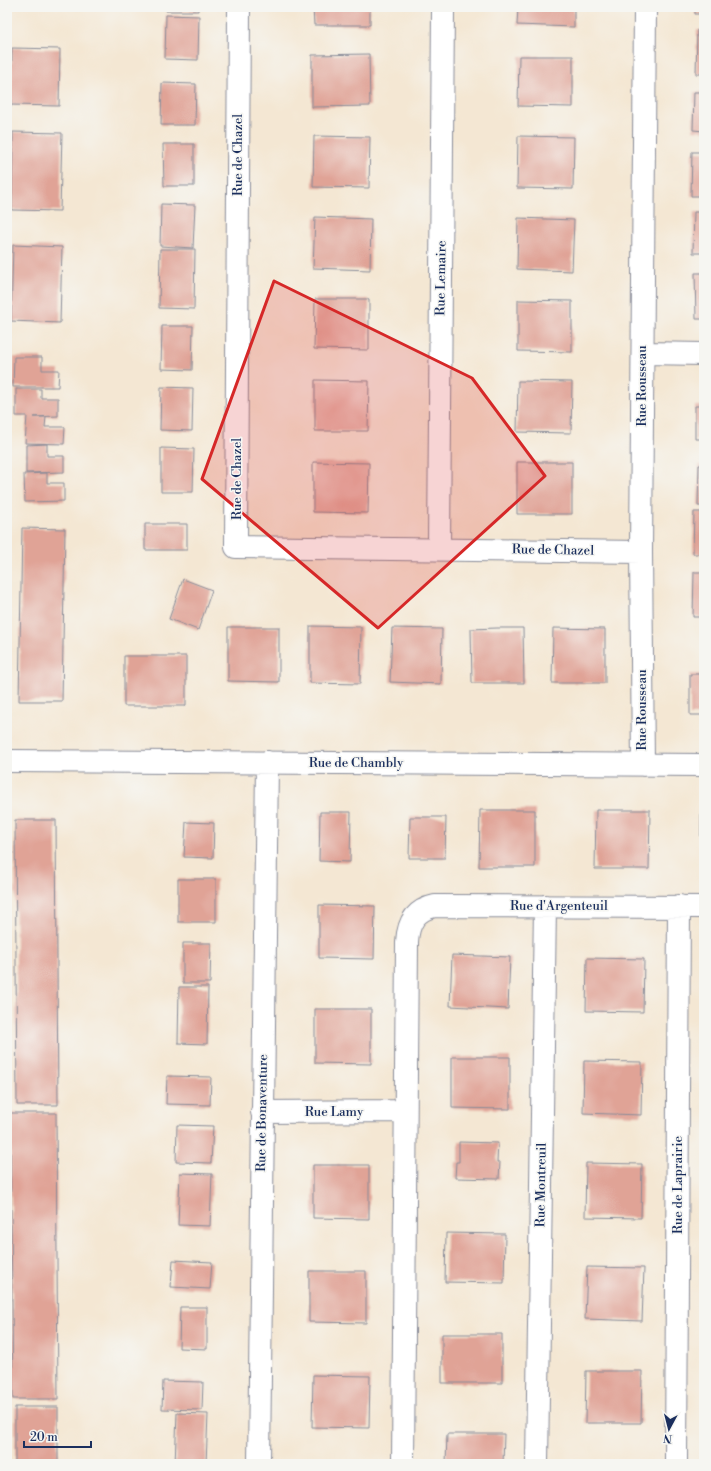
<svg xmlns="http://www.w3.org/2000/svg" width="711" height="1471" viewBox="0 0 711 1471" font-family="'Libre Bodoni',serif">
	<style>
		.building { fill: #e0a396 }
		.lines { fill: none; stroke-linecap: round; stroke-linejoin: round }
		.street-casing { stroke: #888b98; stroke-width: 24 }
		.street { stroke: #fff; stroke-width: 22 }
		.marked { fill: #d62828; fill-opacity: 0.2; stroke: #d62828; stroke-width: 3; stroke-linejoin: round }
		.labels { text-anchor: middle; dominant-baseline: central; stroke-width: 3; stroke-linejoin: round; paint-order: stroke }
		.street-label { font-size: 13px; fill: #1b2f5e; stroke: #f6f6f2 }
	</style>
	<rect width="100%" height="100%" fill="#f6f6f2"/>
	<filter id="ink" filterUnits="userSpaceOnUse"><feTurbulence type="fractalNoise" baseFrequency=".025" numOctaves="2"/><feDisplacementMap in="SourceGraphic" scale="8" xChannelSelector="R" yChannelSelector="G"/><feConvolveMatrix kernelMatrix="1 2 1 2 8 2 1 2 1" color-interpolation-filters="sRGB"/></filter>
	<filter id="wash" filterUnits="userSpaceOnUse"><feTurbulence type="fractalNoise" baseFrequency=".012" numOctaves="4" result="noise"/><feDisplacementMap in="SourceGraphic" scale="16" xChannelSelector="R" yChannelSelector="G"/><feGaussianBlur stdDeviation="0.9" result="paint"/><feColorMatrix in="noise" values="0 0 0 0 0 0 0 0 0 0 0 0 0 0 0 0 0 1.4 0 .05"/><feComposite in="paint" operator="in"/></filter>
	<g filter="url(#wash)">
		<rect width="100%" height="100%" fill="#f4e7d3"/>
		<g id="blocks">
			<path class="building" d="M 166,7 L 198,7 L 198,11 L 166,11 Z
				M 313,7 L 370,7 L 370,25 L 314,25 Z
				M 518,7 L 574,7 L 574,27 L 517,25 Z
				M 695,7 L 704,7 L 704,14 L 695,14 Z
				M 166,15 L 199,16 L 198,60 L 165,59 Z
				M 697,30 L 704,31 L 704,74 L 696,74 Z
				M 12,48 L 60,49 L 59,106 L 11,105 Z
				M 369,54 L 370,106 L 312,107 L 312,55 Z
				M 519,56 L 573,56 L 573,107 L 518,106 Z
				M 162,83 L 196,84 L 195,125 L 161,125 Z
				M 694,92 L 704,92 L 704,131 L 693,130 Z
				M 13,132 L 62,133 L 60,211 L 12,210 Z
				M 314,136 L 370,137 L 369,188 L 313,187 Z
				M 518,136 L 574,137 L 573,189 L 517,188 Z
				M 163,144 L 194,144 L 194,186 L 164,186 Z
				M 692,152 L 704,152 L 704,196 L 691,196 Z
				M 161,204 L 195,205 L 193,248 L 160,246 Z
				M 694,212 L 704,212 L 704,253 L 693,253 Z
				M 315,217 L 371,219 L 370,270 L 313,268 Z
				M 518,218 L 574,220 L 572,271 L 517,269 Z
				M 13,245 L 62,247 L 60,323 L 11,321 Z
				M 160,249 L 195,249 L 194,309 L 159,308 Z
				M 695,273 L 704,273 L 704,319 L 696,319 Z
				M 315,299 L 369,299 L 369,350 L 314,349 Z
				M 518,300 L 572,301 L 572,352 L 518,351 Z
				M 162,326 L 193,326 L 192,370 L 161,369 Z
				M 14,357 L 42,357 L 42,370 L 59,370 L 58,387 L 13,387 Z
				M 315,380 L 369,381 L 368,431 L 315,431 Z
				M 518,381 L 572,382 L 571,433 L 517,432 Z
				M 161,387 L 193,388 L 192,431 L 160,430 Z
				M 16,389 L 41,389 L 41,398 L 58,398 L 58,416 L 34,417 L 46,417 L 45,427 L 65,427 L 64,444 L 25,443 L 27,416 L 16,416 Z
				M 695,406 L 704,406 L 704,439 L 695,439 Z
				M 47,444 L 47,456 L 64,456 L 64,472 L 26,473 L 26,445 Z
				M 161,448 L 194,449 L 193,492 L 161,492 Z
				M 313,462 L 369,463 L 368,513 L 313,512 Z
				M 517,462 L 572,462 L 572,514 L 517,514 Z
				M 699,465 L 704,465 L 704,506 L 698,506 Z
				M 47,473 L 47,483 L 64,483 L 64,501 L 25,502 L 24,474 Z
				M 694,512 L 704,512 L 704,554 L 693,554 Z
				M 145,524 L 187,524 L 187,550 L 145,550 Z
				M 22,528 L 65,529 L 62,701 L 19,701 Z
				M 694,572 L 704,572 L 704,617 L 693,617 Z
				M 183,579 L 212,590 L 198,630 L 169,619 Z
				M 310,626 L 361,627 L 360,684 L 310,683 Z
				M 228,627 L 279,627 L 279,682 L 228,681 Z
				M 392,628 L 442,629 L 441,684 L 390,682 Z
				M 497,628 L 523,628 L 524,683 L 472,683 L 471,629 Z
				M 553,628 L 605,629 L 605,683 L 552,683 Z
				M 124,656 L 186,656 L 186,706 L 124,706 Z
				M 690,674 L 704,674 L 704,715 L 690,715 Z
				M 480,810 L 535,810 L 535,867 L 479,867 Z
				M 596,810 L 650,810 L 649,869 L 595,869 Z
				M 320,812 L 351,812 L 350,862 L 319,861 Z
				M 701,813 L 704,813 L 704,869 L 700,869 Z
				M 410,817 L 446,817 L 445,858 L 409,858 Z
				M 15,820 L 56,820 L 58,1105 L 17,1105 Z
				M 186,822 L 214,823 L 213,858 L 184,857 Z
				M 178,879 L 216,879 L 216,922 L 178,922 Z
				M 319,905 L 375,906 L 374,959 L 319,958 Z
				M 183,943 L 211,943 L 210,983 L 183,983 Z
				M 452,955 L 510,957 L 508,1009 L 450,1006 Z
				M 587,958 L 644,959 L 643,1012 L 586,1011 Z
				M 179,987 L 208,987 L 207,1044 L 178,1043 Z
				M 315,1009 L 371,1009 L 371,1064 L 315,1063 Z
				M 452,1057 L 510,1057 L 510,1109 L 452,1108 Z
				M 584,1061 L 642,1062 L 641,1115 L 583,1113 Z
				M 167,1076 L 211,1077 L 210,1105 L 166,1104 Z
				M 10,1113 L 56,1113 L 58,1399 L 13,1399 Z
				M 177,1125 L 213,1126 L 211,1163 L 176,1162 Z
				M 459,1142 L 498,1143 L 497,1162 L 500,1162 L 499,1179 L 455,1178 L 456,1162 L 459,1162 Z
				M 586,1163 L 642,1164 L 641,1218 L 585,1217 Z
				M 313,1165 L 369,1165 L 369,1219 L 313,1218 Z
				M 180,1173 L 212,1174 L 210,1226 L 178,1225 Z
				M 446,1233 L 505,1234 L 504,1283 L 445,1282 Z
				M 173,1260 L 212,1262 L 210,1289 L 171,1287 Z
				M 587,1267 L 644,1268 L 642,1321 L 585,1319 Z
				M 309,1271 L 366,1271 L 366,1323 L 309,1322 Z
				M 180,1307 L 207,1307 L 207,1349 L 179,1348 Z
				M 442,1334 L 502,1334 L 502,1383 L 442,1383 Z
				M 586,1371 L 642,1371 L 641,1423 L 585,1423 Z
				M 313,1375 L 370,1376 L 369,1428 L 312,1427 Z
				M 163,1381 L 203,1382 L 202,1410 L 162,1409 Z
				M 15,1407 L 58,1407 L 58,1464 L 15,1464 Z
				M 177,1413 L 208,1414 L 206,1464 L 175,1464 Z
				M 447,1434 L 504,1434 L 503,1464 L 446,1464 Z"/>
		</g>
	</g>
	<g filter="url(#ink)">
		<use href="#blocks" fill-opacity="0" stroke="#888b98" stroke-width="1"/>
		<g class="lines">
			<defs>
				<path id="street" d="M 239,7 L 236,547 L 641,552
					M 643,353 L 704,354
					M 439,549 L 443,7
					M 7,761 L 704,765
					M 643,765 L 641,552 L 645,7
					M 262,1112 L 405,1111
					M 259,1464 L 267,762
					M 403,1464 L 407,942 C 408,923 415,910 435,906 L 704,907
					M 537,1464 L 545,906
					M 676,1464 L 679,906"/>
			</defs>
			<use href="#street" class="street-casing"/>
			<use href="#street" class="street"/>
		</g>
	</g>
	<path class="marked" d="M 274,281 L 472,378 L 545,476 L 378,628 L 202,479 Z"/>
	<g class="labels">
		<g class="street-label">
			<text transform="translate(238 155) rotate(-90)">Rue de Chazel</text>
			<text transform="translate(441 278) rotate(-89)">Rue Lemaire</text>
			<text transform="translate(642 386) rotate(-90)">Rue Rousseau</text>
			<text transform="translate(237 479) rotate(-90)">Rue de Chazel</text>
			<text transform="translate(553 550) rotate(1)">Rue de Chazel</text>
			<text transform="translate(642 710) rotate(-90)">Rue Rousseau</text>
			<text x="356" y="763">Rue de Chambly</text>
			<text x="559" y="906">Rue d'Argenteuil</text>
			<text x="334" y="1112">Rue Lamy</text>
			<text transform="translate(262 1113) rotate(-89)">Rue de Bonaventure</text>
			<text transform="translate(541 1185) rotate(-89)">Rue Montreuil</text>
			<text transform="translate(678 1185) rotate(-90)">Rue de Laprairie</text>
		</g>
	</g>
	<rect width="711" height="1471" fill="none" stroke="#f6f6f2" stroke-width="24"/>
	<g transform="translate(669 1429) rotate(187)" stroke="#f6f6f2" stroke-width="3" paint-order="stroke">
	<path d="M0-3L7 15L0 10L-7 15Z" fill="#1b2f5e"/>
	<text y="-6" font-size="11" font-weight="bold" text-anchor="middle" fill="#1b2f5e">N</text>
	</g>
	<path d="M24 1441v6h67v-6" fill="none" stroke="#1b2f5e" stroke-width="2"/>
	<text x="30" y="1441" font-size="12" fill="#1b2f5e" stroke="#f6f6f2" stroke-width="3" paint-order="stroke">20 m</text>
</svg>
